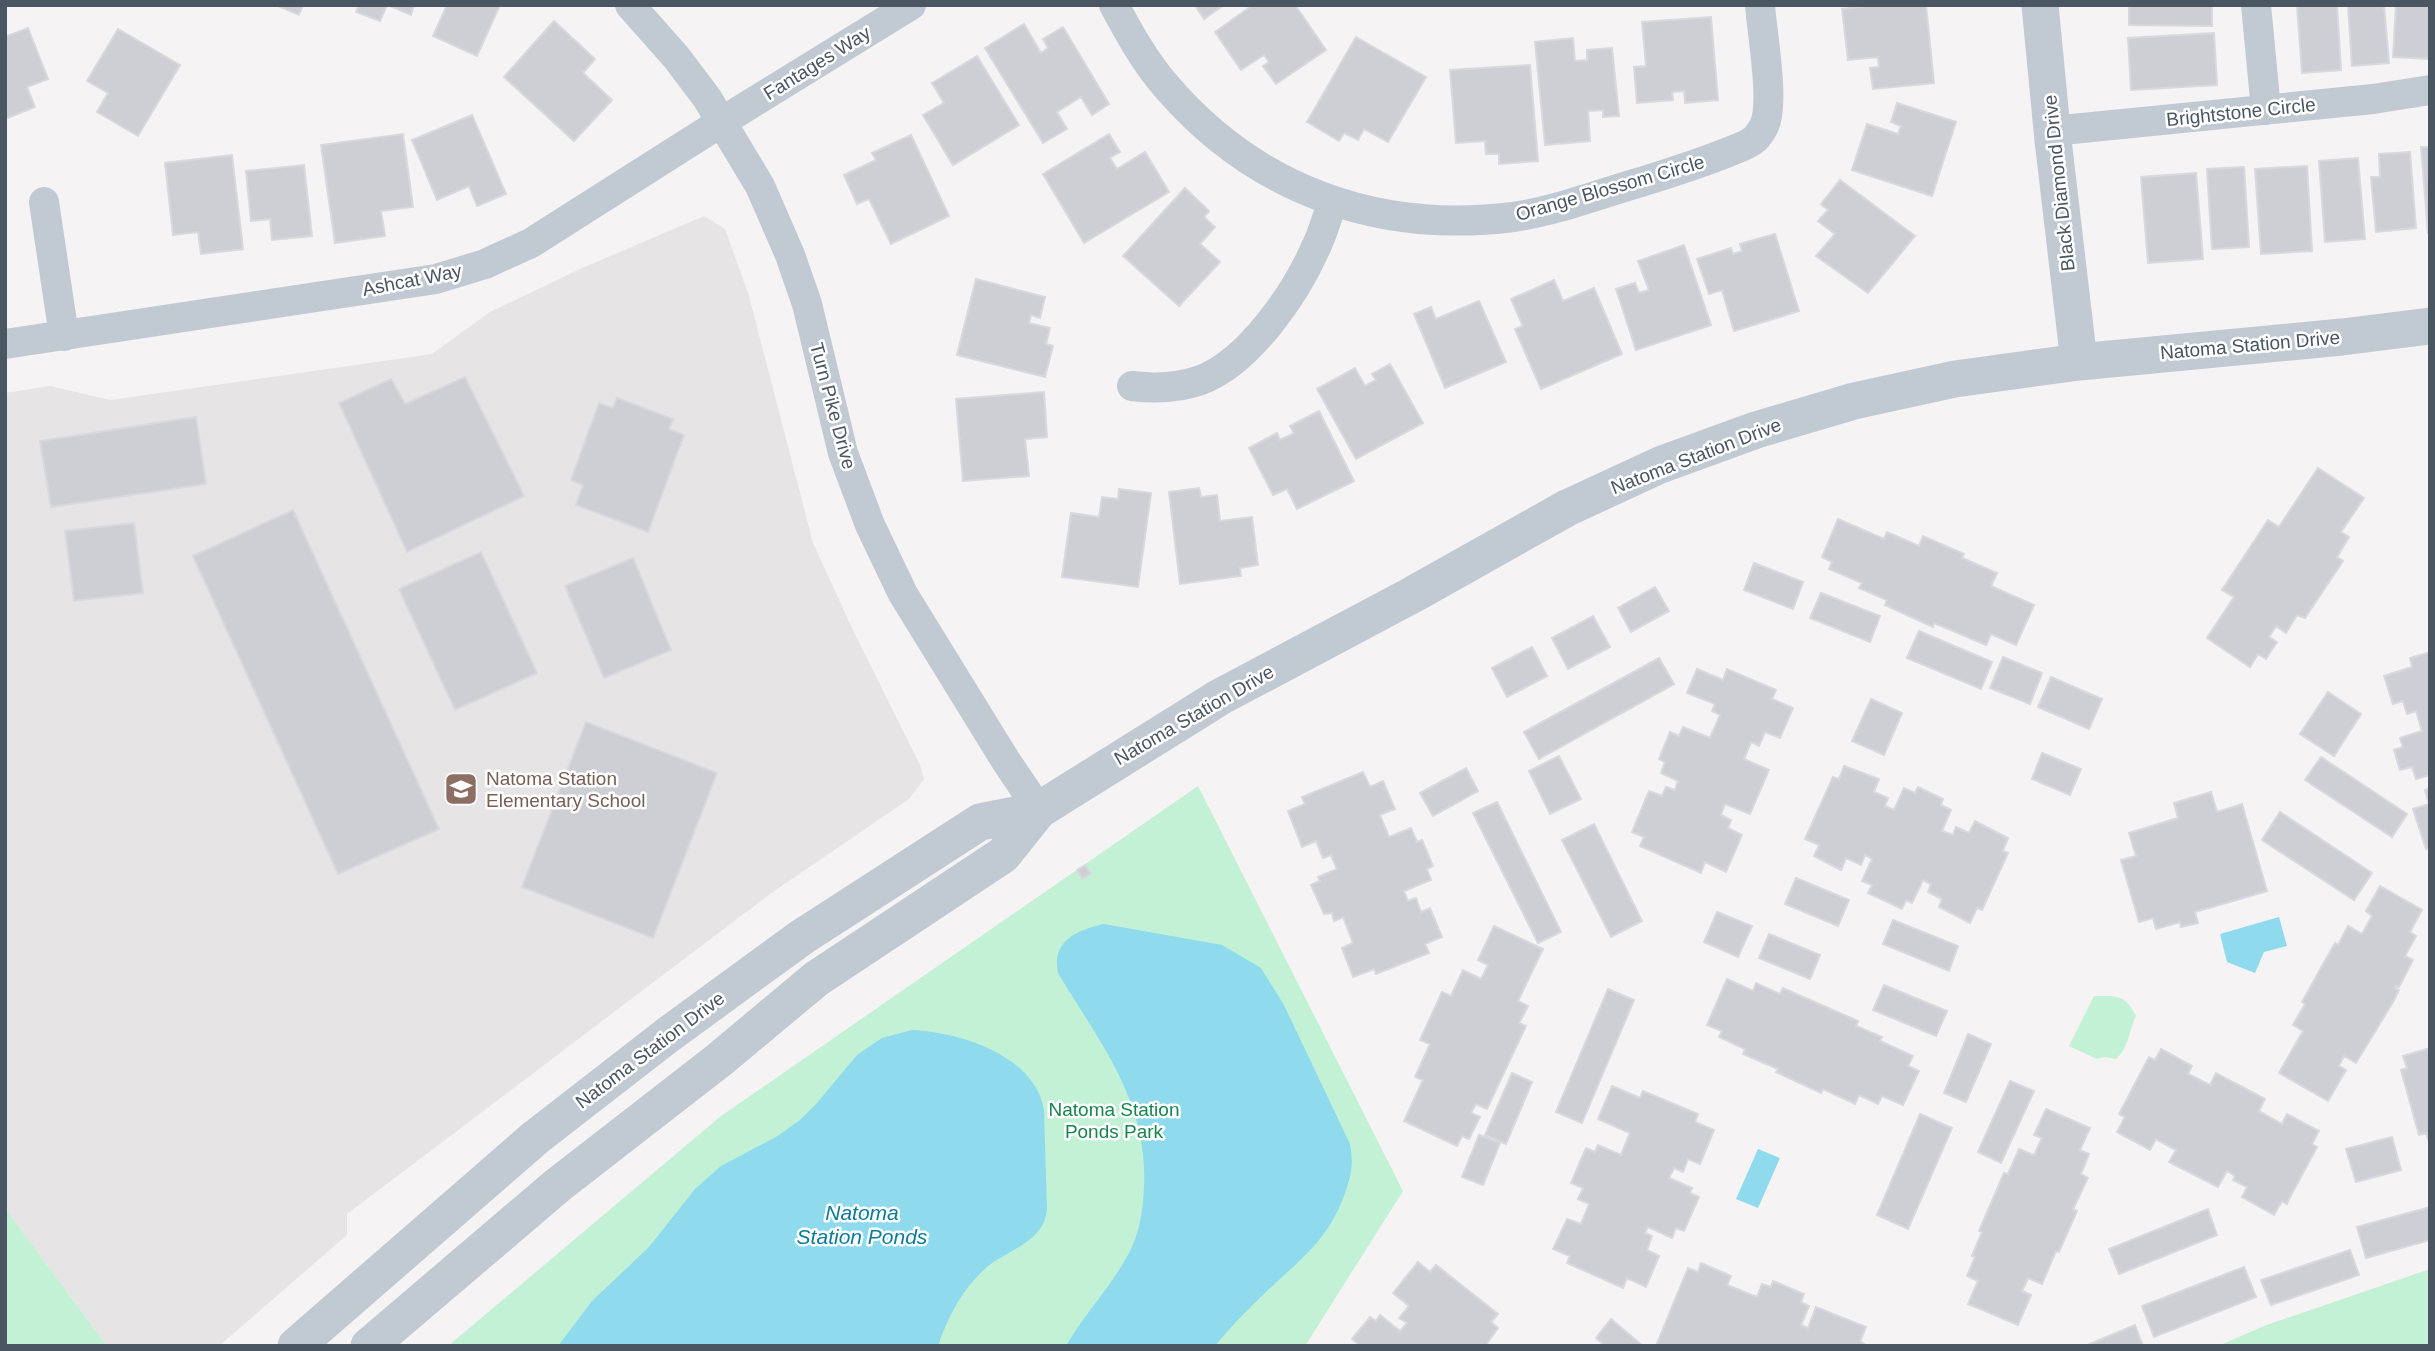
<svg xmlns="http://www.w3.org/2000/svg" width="2435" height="1351" viewBox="0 0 2435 1351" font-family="Helvetica,sans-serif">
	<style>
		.education { fill: #e6e4e5 }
		.green { fill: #c3f1d5 }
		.water { fill: #90daee }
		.building { fill: #cdcfd5; stroke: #d7d9de; stroke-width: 2 }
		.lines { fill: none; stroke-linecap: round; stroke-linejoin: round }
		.minor { stroke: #c1cad2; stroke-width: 30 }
		.tertiary { stroke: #c1cad2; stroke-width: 37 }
		.labels { text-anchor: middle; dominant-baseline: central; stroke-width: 5; stroke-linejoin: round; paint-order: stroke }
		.street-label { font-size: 19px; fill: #4a5661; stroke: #fff }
		.education-label { font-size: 19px; fill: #785e54; stroke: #fff; text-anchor: start }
		.park-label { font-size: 19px; fill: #17864f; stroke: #fff }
		.water-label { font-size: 21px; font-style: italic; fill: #0c7c9b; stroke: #fff }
	</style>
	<rect width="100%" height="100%" fill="#f5f3f3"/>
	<path class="education" d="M 704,216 L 725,229 L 749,296 L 813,543 L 852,628 L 920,765 L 924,779 L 909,799 L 770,894 L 347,1214 L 347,1235 L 219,1346 L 107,1346 L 5,1208 L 5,393 L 50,386 L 110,400 L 432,354 L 490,312 L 580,269 Z"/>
	<path class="green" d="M 1198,786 L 1403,1191 L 1305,1346 L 448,1346 L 721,1116 Z
		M 2094,996 C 2117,996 2125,994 2136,1016 C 2129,1031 2128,1049 2116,1059 L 2104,1057 L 2097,1059 L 2069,1046 Z
		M 5,1208 L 107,1346 L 5,1346 Z
		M 2430,1269 L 2430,1346 L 2218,1346 L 2264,1326 Z"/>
	<path class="water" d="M 2279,917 L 2287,946 L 2264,952 L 2255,973 L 2227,962 L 2220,934 Z
		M 1104,924 L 1222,945 L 1261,968 L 1284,1005 L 1350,1144 C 1354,1164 1351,1177 1344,1196 C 1327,1241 1301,1259 1267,1291 C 1249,1308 1231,1326 1215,1346 L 1066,1346 C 1084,1314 1112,1286 1129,1253 C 1140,1232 1143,1210 1144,1186 C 1148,1101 1100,1043 1058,973 C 1051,941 1077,930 1104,924 Z
		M 912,1030 C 959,1032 1035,1055 1044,1110 L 1047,1209 C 1045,1241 1008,1250 987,1267 C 963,1288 948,1316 938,1346 L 558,1346 L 592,1301 L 649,1247 L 695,1189 L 721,1166 L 776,1137 L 800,1120 L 817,1103 L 857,1055 L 882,1038 Z
		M 1758,1149 L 1780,1158 L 1758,1208 L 1736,1199 Z"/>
	<path class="building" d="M 276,5 L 303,5 L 299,15 Z
		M 359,5 L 387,5 L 380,21 L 356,12 Z
		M 388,5 L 414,5 L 411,15 Z
		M 447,5 L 500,5 L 477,56 L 433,36 Z
		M 1195,5 L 1224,5 L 1204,19 Z
		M 1253,5 L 1295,5 L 1326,50 L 1276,84 L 1263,66 L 1269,62 L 1264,55 L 1241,70 L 1215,32 Z
		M 1876,5 L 1926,5 L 1934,83 L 1873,89 L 1870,68 L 1879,67 L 1878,57 L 1848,60 L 1842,9 Z
		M 2129,5 L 2212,5 L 2212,26 L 2129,25 Z
		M 2297,5 L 2337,5 L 2341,70 L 2302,73 Z
		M 2348,5 L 2384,5 L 2389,63 L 2352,66 Z
		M 2396,5 L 2430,5 L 2430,59 L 2393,57 Z
		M 1711,17 L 1718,100 L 1685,103 L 1684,91 L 1672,92 L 1673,100 L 1637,103 L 1634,67 L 1646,66 L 1642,22 Z
		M 554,21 L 595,59 L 583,73 L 612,100 L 574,141 L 504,77 Z
		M 1024,24 L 1041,53 L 1048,48 L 1043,39 L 1063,27 L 1109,104 L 1092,115 L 1081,97 L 1057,112 L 1067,129 L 1043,143 L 985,48 Z
		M 28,28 L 48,79 L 27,87 L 35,107 L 5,119 L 5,37 Z
		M 118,29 L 180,65 L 138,136 L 97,112 L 108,93 L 87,81 Z
		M 2214,33 L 2217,85 L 2131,90 L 2128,38 Z
		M 1356,37 L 1426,77 L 1388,142 L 1364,129 L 1358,140 L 1344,133 L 1339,141 L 1307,122 Z
		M 1573,38 L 1575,61 L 1587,60 L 1587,50 L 1612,48 L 1619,116 L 1603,117 L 1603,110 L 1588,111 L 1590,141 L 1545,145 L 1535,42 Z
		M 977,56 L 1019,125 L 953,165 L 923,115 L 944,103 L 932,83 Z
		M 1530,65 L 1538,161 L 1499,164 L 1499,154 L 1486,154 L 1485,141 L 1456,143 L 1450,70 Z
		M 1897,103 L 1956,122 L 1932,196 L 1852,170 L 1867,124 L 1898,134 L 1901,126 L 1891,122 Z
		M 472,115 L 506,194 L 477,206 L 469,186 L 437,200 L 412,140 Z
		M 403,134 L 413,207 L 381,211 L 385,236 L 335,243 L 321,145 Z
		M 1109,134 L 1120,152 L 1110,158 L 1117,169 L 1145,152 L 1169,192 L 1084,243 L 1043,174 Z
		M 911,135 L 949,216 L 891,244 L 869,199 L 857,204 L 844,175 L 876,160 L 872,153 Z
		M 2421,147 L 2430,147 L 2430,233 L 2428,233 Z
		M 2410,152 L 2416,228 L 2376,232 L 2371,177 L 2380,177 L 2379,154 Z
		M 232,155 L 243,249 L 201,254 L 198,232 L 173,235 L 165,163 Z
		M 2358,158 L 2365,239 L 2325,242 L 2319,161 Z
		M 304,165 L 312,236 L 272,240 L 270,219 L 251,221 L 246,171 Z
		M 2307,166 L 2312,251 L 2261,254 L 2255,169 Z
		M 2244,167 L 2249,247 L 2212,249 L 2207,169 Z
		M 2196,173 L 2203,259 L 2148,263 L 2141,177 Z
		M 1840,180 L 1915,236 L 1868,293 L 1816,256 L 1835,234 L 1818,221 L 1828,210 L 1821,204 Z
		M 1185,188 L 1209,211 L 1204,217 L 1215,227 L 1200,244 L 1220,262 L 1179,306 L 1123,256 Z
		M 1775,234 L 1799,311 L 1734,331 L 1722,290 L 1709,294 L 1697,259 L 1731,248 L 1733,254 L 1742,251 L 1740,244 Z
		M 1684,245 L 1711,325 L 1636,350 L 1616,289 L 1635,283 L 1639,293 L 1649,290 L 1638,261 Z
		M 976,279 L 1045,297 L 1040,318 L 1031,315 L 1029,323 L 1050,328 L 1046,344 L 1053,346 L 1045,377 L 957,355 Z
		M 1554,280 L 1563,301 L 1594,288 L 1622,354 L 1541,389 L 1515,329 L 1523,326 L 1511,299 Z
		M 1479,301 L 1506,362 L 1445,388 L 1414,314 L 1431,307 L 1436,319 Z
		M 1390,364 L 1423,423 L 1356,459 L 1317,389 L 1355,368 L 1365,386 L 1376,380 L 1372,374 Z
		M 465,377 L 524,496 L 407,552 L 339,403 L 391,379 L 405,404 Z
		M 1044,392 L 1047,437 L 1025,439 L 1029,476 L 963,481 L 956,399 Z
		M 617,398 L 673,419 L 669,429 L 684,435 L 648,532 L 576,505 L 583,485 L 571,480 L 599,403 L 613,408 Z
		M 1319,411 L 1354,481 L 1297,509 L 1287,489 L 1273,495 L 1249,448 L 1277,433 L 1280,440 L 1294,433 L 1290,426 Z
		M 196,417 L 206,484 L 51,507 L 40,441 Z
		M 2318,468 L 2364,498 L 2341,532 L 2349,537 L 2337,557 L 2343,561 L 2305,618 L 2297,615 L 2286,633 L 2276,626 L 2269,637 L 2277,642 L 2266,659 L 2258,654 L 2250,667 L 2207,638 L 2234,597 L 2222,590 L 2268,520 L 2279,527 Z
		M 1199,488 L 1201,497 L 1217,495 L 1220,521 L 1252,517 L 1258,565 L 1240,568 L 1241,576 L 1180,584 L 1169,492 Z
		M 1119,489 L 1151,493 L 1138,587 L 1062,577 L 1071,513 L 1099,517 L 1102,497 L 1118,499 Z
		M 293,510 L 439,829 L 338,874 L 193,556 Z
		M 1838,519 L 1884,539 L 1887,532 L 1919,546 L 1923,536 L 1964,554 L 1962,558 L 1997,573 L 1991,586 L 2034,605 L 2016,645 L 1991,634 L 1986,645 L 1934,623 L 1933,627 L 1885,605 L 1887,600 L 1859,588 L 1862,583 L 1829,569 L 1832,562 L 1822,557 Z
		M 134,523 L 143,593 L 74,601 L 65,531 Z
		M 481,552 L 537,673 L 455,710 L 399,589 Z
		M 633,558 L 671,650 L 604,678 L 565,586 Z
		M 1754,563 L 1803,582 L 1793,609 L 1744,590 Z
		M 1655,587 L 1669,611 L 1631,632 L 1618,608 Z
		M 1821,593 L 1880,616 L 1870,642 L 1810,618 Z
		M 1593,616 L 1610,647 L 1568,669 L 1552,638 Z
		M 1919,631 L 1992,662 L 1981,689 L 1907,658 Z
		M 1532,647 L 1547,676 L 1507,697 L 1492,668 Z
		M 2430,652 L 2430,775 L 2416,779 L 2412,767 L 2400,770 L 2394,750 L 2403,747 L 2400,738 L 2422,731 L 2416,711 L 2407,714 L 2403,701 L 2393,704 L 2384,676 L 2412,667 L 2410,658 Z
		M 2003,657 L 2042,673 L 2030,704 L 1990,688 Z
		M 1659,658 L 1674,684 L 1539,759 L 1524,732 Z
		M 1697,669 L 1723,680 L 1727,669 L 1776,690 L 1772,699 L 1793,708 L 1780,738 L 1765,732 L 1759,746 L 1751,742 L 1744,759 L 1769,770 L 1750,814 L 1725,804 L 1721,815 L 1731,820 L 1728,828 L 1742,835 L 1726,872 L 1705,862 L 1701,873 L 1640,846 L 1644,837 L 1632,832 L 1649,791 L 1662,796 L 1666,787 L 1675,790 L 1678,781 L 1661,773 L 1665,762 L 1659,759 L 1670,732 L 1679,736 L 1683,727 L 1710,738 L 1720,715 L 1712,711 L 1715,704 L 1687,693 Z
		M 2051,677 L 2102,699 L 2089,729 L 2038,707 Z
		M 2328,692 L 2361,714 L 2334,756 L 2300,734 Z
		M 1871,699 L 1902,713 L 1884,755 L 1852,741 Z
		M 586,722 L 717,773 L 653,938 L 522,887 Z
		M 2042,753 L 2081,769 L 2070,795 L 2032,779 Z
		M 1559,756 L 1581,799 L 1550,814 L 1529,771 Z
		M 2321,757 L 2407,814 L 2392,837 L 2305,780 Z
		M 1844,766 L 1879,779 L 1874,792 L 1888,798 L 1885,806 L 1894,810 L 1904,788 L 1915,793 L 1918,787 L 1943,799 L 1941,805 L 1951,810 L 1942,831 L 1953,835 L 1956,827 L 1969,833 L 1975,821 L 2008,838 L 2003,851 L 2008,853 L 1982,910 L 1977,908 L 1970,923 L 1939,907 L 1942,899 L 1928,892 L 1931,884 L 1923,880 L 1912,903 L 1906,900 L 1902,909 L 1868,893 L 1872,885 L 1862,881 L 1872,859 L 1865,855 L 1861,865 L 1846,858 L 1841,870 L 1814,856 L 1819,845 L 1805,839 L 1833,777 L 1839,779 Z
		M 1466,768 L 1478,791 L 1433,816 L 1420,793 Z
		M 1363,772 L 1370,787 L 1383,781 L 1395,809 L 1380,815 L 1389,837 L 1411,828 L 1417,842 L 1422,840 L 1433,866 L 1427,869 L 1431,880 L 1404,891 L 1408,901 L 1416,898 L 1421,912 L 1430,908 L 1442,937 L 1425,944 L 1429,953 L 1376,974 L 1374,969 L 1353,977 L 1342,948 L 1353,943 L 1343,917 L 1334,921 L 1332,913 L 1324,914 L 1311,885 L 1320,881 L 1318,877 L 1337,869 L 1331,855 L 1323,858 L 1316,841 L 1302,847 L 1288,811 L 1305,804 L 1302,797 Z
		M 2430,788 L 2430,848 L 2426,849 L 2413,809 L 2429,804 L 2425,790 Z
		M 2211,792 L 2217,812 L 2242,804 L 2267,891 L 2195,912 L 2198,923 L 2181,927 L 2180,922 L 2156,929 L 2153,918 L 2139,922 L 2121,860 L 2136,856 L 2129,833 L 2178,818 L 2174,803 Z
		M 1497,802 L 1561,932 L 1538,943 L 1473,813 Z
		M 2280,812 L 2372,873 L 2354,900 L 2262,840 Z
		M 1594,824 L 1642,921 L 1611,937 L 1562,840 Z
		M 1085,865 L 1091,874 L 1082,879 L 1077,870 Z
		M 1796,878 L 1849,900 L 1838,926 L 1785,904 Z
		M 2380,886 L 2422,910 L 2410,932 L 2416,936 L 2405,956 L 2413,960 L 2399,987 L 2396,986 L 2395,988 L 2399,990 L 2393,1002 L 2356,1063 L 2344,1056 L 2339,1066 L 2346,1070 L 2328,1101 L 2279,1073 L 2303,1031 L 2293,1025 L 2305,1004 L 2302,1002 L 2335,943 L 2338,945 L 2348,926 L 2362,934 L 2372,916 L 2366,911 Z
		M 1717,912 L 1752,926 L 1738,957 L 1704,942 Z
		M 1893,920 L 1958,946 L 1949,971 L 1883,944 Z
		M 1494,926 L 1543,949 L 1518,1001 L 1528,1006 L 1519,1023 L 1526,1026 L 1487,1109 L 1476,1104 L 1471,1113 L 1480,1117 L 1469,1139 L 1462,1136 L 1457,1146 L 1404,1121 L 1423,1080 L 1415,1077 L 1430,1044 L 1420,1040 L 1442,992 L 1451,996 L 1463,970 L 1481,979 L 1488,965 L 1478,960 Z
		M 1769,934 L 1820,955 L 1810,979 L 1759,958 Z
		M 1727,979 L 1753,991 L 1756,983 L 1780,994 L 1783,988 L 1858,1021 L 1856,1026 L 1882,1037 L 1880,1041 L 1913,1056 L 1908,1066 L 1919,1071 L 1903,1105 L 1882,1096 L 1878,1104 L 1859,1095 L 1855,1104 L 1823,1089 L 1821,1093 L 1776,1072 L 1778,1069 L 1743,1054 L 1745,1049 L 1719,1037 L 1722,1031 L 1707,1025 Z
		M 1884,985 L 1947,1011 L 1936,1036 L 1873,1010 Z
		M 1608,989 L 1634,1000 L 1582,1123 L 1556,1112 Z
		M 1968,1034 L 1991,1044 L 1966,1102 L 1944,1093 Z
		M 2430,1048 L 2430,1145 L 2426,1133 L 2419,1135 L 2401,1070 L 2407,1068 L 2403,1056 Z
		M 2161,1049 L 2192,1066 L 2188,1074 L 2210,1085 L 2216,1073 L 2265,1099 L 2259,1111 L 2282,1124 L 2287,1114 L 2319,1131 L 2312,1144 L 2317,1147 L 2288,1201 L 2287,1204 L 2282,1201 L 2274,1215 L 2242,1197 L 2247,1187 L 2233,1180 L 2235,1176 L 2227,1171 L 2218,1187 L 2169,1162 L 2176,1150 L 2156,1139 L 2150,1150 L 2117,1132 L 2125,1117 L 2119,1114 L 2149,1057 L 2155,1060 Z
		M 1512,1073 L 1532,1082 L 1506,1144 L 1485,1135 Z
		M 2010,1081 L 2034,1091 L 2001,1163 L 1978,1152 Z
		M 1612,1086 L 1640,1098 L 1643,1091 L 1698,1114 L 1695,1122 L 1714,1130 L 1700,1164 L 1688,1159 L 1683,1172 L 1674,1168 L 1669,1178 L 1692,1188 L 1690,1193 L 1699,1197 L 1684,1231 L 1676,1228 L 1672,1238 L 1648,1227 L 1645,1233 L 1652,1236 L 1647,1250 L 1659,1256 L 1646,1287 L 1627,1278 L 1623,1288 L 1567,1263 L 1570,1256 L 1553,1249 L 1567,1219 L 1581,1224 L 1589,1204 L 1578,1199 L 1583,1188 L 1571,1183 L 1586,1148 L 1595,1152 L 1598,1145 L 1621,1155 L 1630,1133 L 1598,1119 Z
		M 2046,1109 L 2090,1128 L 2080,1150 L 2089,1154 L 2081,1174 L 2088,1178 L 2073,1209 L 2077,1211 L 2059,1252 L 2056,1251 L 2042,1284 L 2028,1278 L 2022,1291 L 2031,1295 L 2018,1325 L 1968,1304 L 1978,1281 L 1967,1276 L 1975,1257 L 1972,1256 L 1982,1232 L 1979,1231 L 2004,1173 L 2008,1174 L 2019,1149 L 2034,1155 L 2042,1138 L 2034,1135 Z
		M 1920,1114 L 1952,1128 L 1908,1229 L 1877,1215 Z
		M 1479,1135 L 1500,1143 L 1483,1185 L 1462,1177 Z
		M 2392,1137 L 2401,1170 L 2356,1182 L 2346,1149 Z
		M 2430,1207 L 2430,1240 L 2366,1258 L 2357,1227 Z
		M 2208,1209 L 2217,1235 L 2119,1274 L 2109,1249 Z
		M 2350,1250 L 2359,1275 L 2271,1305 L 2261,1280 Z
		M 1418,1262 L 1430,1272 L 1436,1265 L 1498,1314 L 1491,1322 L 1498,1328 L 1485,1346 L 1360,1346 L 1352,1339 L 1370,1317 L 1376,1321 L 1380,1315 L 1400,1331 L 1407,1323 L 1399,1318 L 1409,1306 L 1393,1293 Z
		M 1701,1263 L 1731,1276 L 1727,1285 L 1757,1297 L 1762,1284 L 1771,1287 L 1773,1281 L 1804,1294 L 1801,1302 L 1809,1306 L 1801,1325 L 1808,1328 L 1816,1307 L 1866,1327 L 1860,1341 L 1867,1346 L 1656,1346 L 1688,1268 L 1698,1272 Z
		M 2244,1267 L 2256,1297 L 2154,1337 L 2142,1306 Z
		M 1611,1319 L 1643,1346 L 1605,1346 L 1596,1338 Z
		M 2135,1325 L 2143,1346 L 2085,1346 Z"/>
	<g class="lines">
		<path class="minor" d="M 630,5 L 676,57 L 707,98 L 760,186 L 790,255 L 807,304 L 843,453 L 870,525 L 903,594 L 1006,761 L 1039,810
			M 1114,5 C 1129,33 1145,62 1166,86 C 1255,190 1378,234 1513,217 C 1556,211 1599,194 1641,182 C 1670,173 1698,164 1726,153 C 1735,149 1747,146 1755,139 C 1758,136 1762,130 1764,126 C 1775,104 1762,33 1760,5
			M 2256,5 L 2266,110
			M 2052,131 L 2373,99 L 2430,90
			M 44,202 L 64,336
			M 5,344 L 436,279 L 485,264 L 531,243 L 723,121 L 911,5
			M 1132,386 C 1156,389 1178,388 1201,380 C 1249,362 1296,293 1316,247 C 1323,233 1327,217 1333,201"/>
		<path class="tertiary" d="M 2040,5 L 2053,140 L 2079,362
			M 296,1346 L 535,1138 L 669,1034 L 802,937 L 980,822 L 1039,810
			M 369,1346 L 558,1185 L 719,1060 L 816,979 L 1003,855 L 1039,810 L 1220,697 L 1412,595 L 1567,508 L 1660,465 L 1756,430 L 1854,401 L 1955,379 L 2079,362 L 2342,337 L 2430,326"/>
	</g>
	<defs>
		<symbol id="school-square" viewBox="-11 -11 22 22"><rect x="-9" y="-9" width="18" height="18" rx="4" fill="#8d6e63" stroke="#fff"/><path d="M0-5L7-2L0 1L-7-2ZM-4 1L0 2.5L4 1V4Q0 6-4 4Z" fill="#fff"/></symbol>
	</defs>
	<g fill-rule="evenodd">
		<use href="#school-square" x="442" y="770" width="38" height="38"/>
	</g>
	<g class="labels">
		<g class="street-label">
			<text transform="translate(817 63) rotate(-32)">Fantages Way</text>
			<text transform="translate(2241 112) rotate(-6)">Brightstone Circle</text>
			<text transform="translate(2059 183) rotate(-96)">Black Diamond Drive</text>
			<text transform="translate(1610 188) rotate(-16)">Orange Blossom Circle</text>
			<text transform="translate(412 280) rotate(-11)">Ashcat Way</text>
			<text transform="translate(2250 345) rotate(-5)">Natoma Station Drive</text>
			<text transform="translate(833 406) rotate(75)">Turn Pike Drive</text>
			<text transform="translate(1696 456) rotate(-21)">Natoma Station Drive</text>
			<text transform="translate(1194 715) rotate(-30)">Natoma Station Drive</text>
			<text transform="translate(650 1050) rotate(-37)">Natoma Station Drive</text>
		</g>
		<g class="education-label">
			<text x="486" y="778">Natoma Station<tspan x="486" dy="22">Elementary School</tspan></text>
		</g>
		<g class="park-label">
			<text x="1114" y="1109">Natoma Station<tspan x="1114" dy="22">Ponds Park</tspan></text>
		</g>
		<g class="water-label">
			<text x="862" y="1212">Natoma<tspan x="862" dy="24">Station Ponds</tspan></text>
		</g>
	</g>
	<rect width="2435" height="1351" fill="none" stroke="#4a5661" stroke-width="14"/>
</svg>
